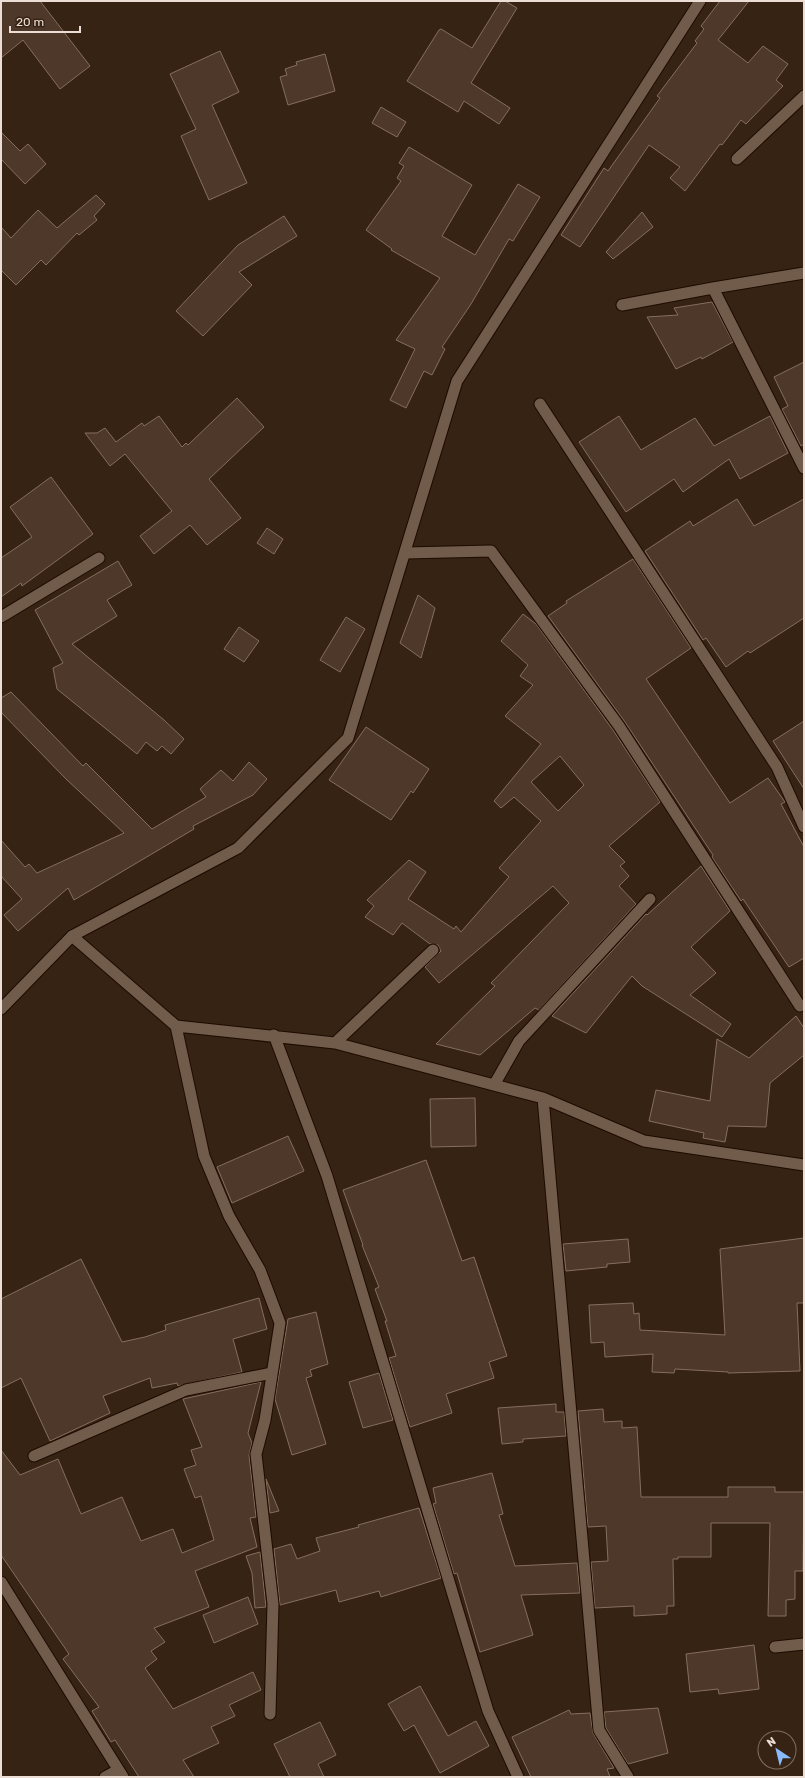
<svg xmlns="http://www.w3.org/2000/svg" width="805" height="1778" viewBox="0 0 805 1778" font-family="Rubik,sans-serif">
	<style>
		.building { fill: #4d3829; stroke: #866e5d; fill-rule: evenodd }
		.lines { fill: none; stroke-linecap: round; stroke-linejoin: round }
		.minor-casing { stroke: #1d0b01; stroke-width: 13 }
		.tertiary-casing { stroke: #1d0b01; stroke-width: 13 }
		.minor { stroke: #715b4a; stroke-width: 11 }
		.tertiary { stroke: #715b4a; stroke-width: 11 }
	</style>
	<rect width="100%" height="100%" fill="#362314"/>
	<path class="building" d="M 1,1 L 40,1 L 90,66 L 60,89 L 23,40 L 1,58 Z
		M 501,1 L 505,1 L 517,8 L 471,83 L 510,108 L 499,124 L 464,101 L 458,112 L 407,81 L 439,30 L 441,29 L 472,48 Z
		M 720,1 L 749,1 L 718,40 L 748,63 L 763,46 L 788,64 L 776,80 L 783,86 L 746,124 L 741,120 L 722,145 L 720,144 L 685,191 L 670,178 L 680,167 L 649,145 L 580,247 L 561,235 L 604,168 L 608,171 L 660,98 L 657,96 L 697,43 L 695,41 L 704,29 L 701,26 Z
		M 220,51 L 239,92 L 212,105 L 247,183 L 209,200 L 181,136 L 196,129 L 170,74 Z
		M 325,54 L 335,91 L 288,105 L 280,77 L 287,75 L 285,69 L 297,65 L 296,62 Z
		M 381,107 L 406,122 L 397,137 L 372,123 Z
		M 1,132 L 20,151 L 28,144 L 46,164 L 25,184 L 1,159 Z
		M 409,147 L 472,185 L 442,236 L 475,255 L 518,184 L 540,197 L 513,241 L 509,239 L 471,304 L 442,347 L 445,349 L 432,375 L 424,371 L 406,408 L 390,400 L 415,349 L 396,340 L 440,278 L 391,250 L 392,249 L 366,230 L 401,181 L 397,178 L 404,166 L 399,163 Z
		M 96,195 L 105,204 L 94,216 L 97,220 L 79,235 L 77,233 L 46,265 L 41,260 L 16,285 L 1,270 L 1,227 L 11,238 L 38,210 L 57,228 Z
		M 642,212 L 653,227 L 613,259 L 606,252 Z
		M 284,216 L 297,236 L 239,272 L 252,285 L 203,336 L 176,311 L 238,245 Z
		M 712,302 L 733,342 L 702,359 L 701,357 L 676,369 L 647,317 L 678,315 L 674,308 Z
		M 804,362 L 804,444 L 801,446 L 782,409 L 788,406 L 774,377 Z
		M 237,398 L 264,427 L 209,479 L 241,518 L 207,545 L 190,525 L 154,554 L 140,536 L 172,511 L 125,454 L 110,466 L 85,433 L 97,433 L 105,428 L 116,442 L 142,423 L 144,426 L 159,416 L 182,447 L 186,443 L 188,445 Z
		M 619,416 L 641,450 L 695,418 L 714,446 L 770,416 L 788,453 L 740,479 L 729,459 L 683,492 L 674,479 L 626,512 L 579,442 Z
		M 51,477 L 93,534 L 22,586 L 21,583 L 1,597 L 1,558 L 32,537 L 10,507 Z
		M 737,499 L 754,526 L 804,499 L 804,618 L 750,653 L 748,651 L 726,667 L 706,638 L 703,640 L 645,551 L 690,521 L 693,526 Z
		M 267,528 L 283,539 L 274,554 L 257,543 Z
		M 633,559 L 691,648 L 646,679 L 730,803 L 768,778 L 785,802 L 781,804 L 804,847 L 804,958 L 789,967 L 743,899 L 741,901 L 712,857 L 713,855 L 625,722 L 548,616 L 567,603 L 566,601 Z
		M 118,561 L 132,585 L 107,600 L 117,616 L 72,644 L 164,720 L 184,739 L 171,754 L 162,746 L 157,751 L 146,742 L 137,754 L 57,689 L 53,668 L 63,663 L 35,610 Z
		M 418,595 L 435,608 L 421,658 L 400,643 Z
		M 523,614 L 536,624 L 613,730 L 660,802 L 609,846 L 625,862 L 620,866 L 629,876 L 619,886 L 636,904 L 539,1010 L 535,1008 L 480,1055 L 436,1044 L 495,986 L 491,983 L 569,903 L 553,886 L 439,983 L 425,967 L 441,951 L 438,945 L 430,944 L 402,923 L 393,935 L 365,917 L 374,906 L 367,900 L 409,860 L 426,872 L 408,899 L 454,929 L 456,926 L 461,932 L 509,877 L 499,868 L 541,821 L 514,797 L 501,808 L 494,801 L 541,744 L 505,716 L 533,685 L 520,676 L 528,665 L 501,641 ZM 560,756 L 584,785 L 558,811 L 531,782 Z
		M 346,617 L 365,629 L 340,672 L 320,660 Z
		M 239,627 L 259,641 L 244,662 L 224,649 Z
		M 11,692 L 83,766 L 86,763 L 152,829 L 206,797 L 200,789 L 221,770 L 233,781 L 249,762 L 267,779 L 253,795 L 193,826 L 194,829 L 74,900 L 68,888 L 18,931 L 4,915 L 22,899 L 1,876 L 1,840 L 25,867 L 29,864 L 37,873 L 124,833 L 66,779 L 1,712 L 1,698 Z
		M 804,721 L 804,789 L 773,741 Z
		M 366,727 L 429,769 L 413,793 L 411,791 L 391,820 L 329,780 Z
		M 701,866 L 730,911 L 691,947 L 716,973 L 690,995 L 731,1024 L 722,1037 L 642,986 L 632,976 L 586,1033 L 552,1016 L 646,914 L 647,915 Z
		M 796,1016 L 804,1028 L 804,1055 L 770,1083 L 766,1127 L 728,1126 L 725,1142 L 703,1138 L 704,1133 L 649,1121 L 656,1090 L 710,1101 L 717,1039 L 749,1058 Z
		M 475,1098 L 476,1146 L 431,1147 L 430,1099 Z
		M 288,1136 L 304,1171 L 232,1203 L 217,1167 Z
		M 426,1160 L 462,1261 L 474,1257 L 507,1356 L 489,1362 L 494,1378 L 446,1394 L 452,1413 L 410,1427 L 389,1358 L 396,1356 L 385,1321 L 387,1321 L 375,1289 L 379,1287 L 362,1245 L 363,1245 L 343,1190 Z
		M 804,1238 L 804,1303 L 797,1303 L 800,1371 L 728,1373 L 728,1372 L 675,1369 L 674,1373 L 652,1372 L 653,1354 L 605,1357 L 604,1342 L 591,1343 L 589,1305 L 633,1303 L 634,1314 L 639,1313 L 640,1330 L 725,1335 L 720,1249 Z
		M 628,1239 L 630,1262 L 607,1264 L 607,1267 L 566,1271 L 563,1244 Z
		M 81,1259 L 122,1342 L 145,1337 L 166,1330 L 165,1325 L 259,1298 L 267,1329 L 233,1339 L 242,1372 L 178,1386 L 177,1383 L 152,1388 L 150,1378 L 103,1396 L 110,1413 L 50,1441 L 21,1378 L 1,1388 L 1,1299 Z
		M 316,1312 L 328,1364 L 310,1370 L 312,1376 L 306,1378 L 326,1444 L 292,1455 L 275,1399 L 288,1319 Z
		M 379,1373 L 393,1420 L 363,1428 L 349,1382 Z
		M 261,1382 L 248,1433 L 252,1443 L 249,1455 L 256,1517 L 250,1518 L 257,1547 L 195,1571 L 209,1607 L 154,1628 L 165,1642 L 151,1651 L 157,1659 L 145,1668 L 173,1709 L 253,1672 L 261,1690 L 229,1705 L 235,1716 L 211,1727 L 219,1743 L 183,1760 L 194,1777 L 139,1777 L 115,1740 L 111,1742 L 92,1711 L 99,1707 L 63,1659 L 69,1654 L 1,1555 L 1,1450 L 20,1475 L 58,1459 L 81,1514 L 122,1497 L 141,1541 L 173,1529 L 182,1553 L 214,1540 L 201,1496 L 195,1498 L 184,1469 L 196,1465 L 191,1450 L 202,1447 L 183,1399 Z
		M 556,1404 L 556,1412 L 564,1412 L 566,1436 L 523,1439 L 523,1442 L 502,1444 L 498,1408 Z
		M 603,1409 L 604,1422 L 622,1421 L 622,1428 L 637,1427 L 641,1497 L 728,1497 L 728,1487 L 775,1487 L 775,1492 L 804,1492 L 803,1571 L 795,1571 L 795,1599 L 786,1600 L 786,1616 L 768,1616 L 770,1523 L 711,1523 L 711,1557 L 678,1557 L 678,1559 L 673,1559 L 674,1606 L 667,1606 L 667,1614 L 634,1616 L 634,1606 L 595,1608 L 591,1562 L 608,1561 L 606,1526 L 588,1527 L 578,1411 Z
		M 492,1473 L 503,1514 L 499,1515 L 515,1566 L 577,1563 L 580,1593 L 521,1595 L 533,1635 L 480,1652 L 457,1573 L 454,1574 L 433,1504 L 436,1503 L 433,1488 Z
		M 266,1479 L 279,1511 L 270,1513 Z
		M 419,1508 L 441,1578 L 381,1597 L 379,1591 L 339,1602 L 336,1590 L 280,1605 L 274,1549 L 291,1544 L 297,1559 L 320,1551 L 316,1538 L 359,1527 L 358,1525 Z
		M 260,1552 L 266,1607 L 255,1608 L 252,1573 L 246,1556 Z
		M 248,1597 L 258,1624 L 214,1643 L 203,1615 Z
		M 754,1645 L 759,1689 L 719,1694 L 718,1689 L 690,1692 L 686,1654 Z
		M 420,1686 L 448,1736 L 476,1721 L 489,1746 L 440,1773 L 414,1725 L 404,1731 L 388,1704 Z
		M 658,1708 L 668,1753 L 628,1764 L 606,1728 L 604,1712 Z
		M 569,1710 L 571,1714 L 590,1713 L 593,1733 L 614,1768 L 607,1769 L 610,1777 L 531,1777 L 512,1737 Z
		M 320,1722 L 336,1755 L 318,1764 L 324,1777 L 290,1777 L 274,1744 Z"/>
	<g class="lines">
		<defs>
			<path id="minor" d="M 737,159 L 804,96
				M 713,288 L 804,468
				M 622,305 L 713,288 L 804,273
				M 540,404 L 777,767 L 804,827
				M 405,553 L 491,551 L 619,726 L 800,1006
				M 1,617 L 99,558
				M 72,936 L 176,1026 L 335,1043 L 543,1098 L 644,1141 L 804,1165
				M 176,1026 L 204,1156 L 229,1216 L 260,1270 L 280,1323 L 265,1420 L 256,1454 L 273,1604 L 270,1714
				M 274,1035 L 327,1176 L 488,1711 L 518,1777
				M 335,1043 L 433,950
				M 494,1085 L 519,1041 L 650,899
				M 543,1098 L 599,1730 L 628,1777
				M 34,1456 L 186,1390 L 272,1373
				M 1,1582 L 123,1777
				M 775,1647 L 804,1644
				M 105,1777 L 118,1770"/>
			<path id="tertiary" d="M 1,1009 L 72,936 L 238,848 L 348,738 L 457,381 L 700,1"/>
		</defs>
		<use href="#minor" class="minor-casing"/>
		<use href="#tertiary" class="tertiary-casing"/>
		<use href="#minor" class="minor"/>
		<use href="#tertiary" class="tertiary"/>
	</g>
	<rect width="805" height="1778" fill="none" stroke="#ecded5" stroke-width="4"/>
	<g transform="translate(777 1750) rotate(325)"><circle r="19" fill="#362314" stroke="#7f6e61"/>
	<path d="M0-3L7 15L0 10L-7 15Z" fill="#88bafc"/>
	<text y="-6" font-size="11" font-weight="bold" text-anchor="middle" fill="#ecded5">N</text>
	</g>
	<path d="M10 26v6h70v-6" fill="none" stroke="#ecded5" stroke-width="2"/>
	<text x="16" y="26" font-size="12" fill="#ecded5" stroke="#362314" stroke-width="3" paint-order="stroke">20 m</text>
</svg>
